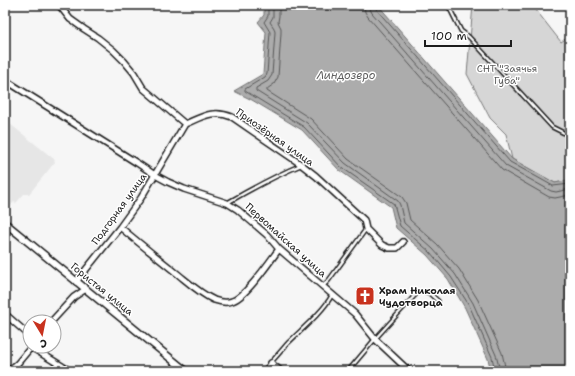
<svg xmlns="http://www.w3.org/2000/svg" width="575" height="376" viewBox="0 0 575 376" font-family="'Shantell Sans',sans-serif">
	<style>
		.built { fill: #e6e6e6 }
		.green { fill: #d6d6d6; stroke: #797979 }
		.water { fill: #acacac; stroke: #727272 }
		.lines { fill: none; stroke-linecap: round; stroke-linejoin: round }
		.shore { stroke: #565656; stroke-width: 1 }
		.service-casing { stroke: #1c1c1c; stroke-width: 5.5 }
		.minor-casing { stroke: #1c1c1c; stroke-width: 8 }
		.tertiary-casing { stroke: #1c1c1c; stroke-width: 9 }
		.service { stroke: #fff; stroke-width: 2.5 }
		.minor { stroke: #fff; stroke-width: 5 }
		.tertiary { stroke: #fff; stroke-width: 6 }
		.labels { text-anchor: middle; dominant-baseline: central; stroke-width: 3; stroke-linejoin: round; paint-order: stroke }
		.park-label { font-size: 10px; fill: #5d5d5d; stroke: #fff }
		.street-label { font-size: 10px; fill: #1c1c1c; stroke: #fff }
		.poi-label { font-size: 10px; font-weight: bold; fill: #1c1c1c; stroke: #fff; text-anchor: start }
		.water-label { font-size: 11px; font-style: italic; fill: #5d5d5d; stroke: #fff }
	</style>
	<rect width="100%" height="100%" fill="#f6f6f6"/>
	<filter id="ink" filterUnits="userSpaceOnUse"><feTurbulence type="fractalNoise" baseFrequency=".025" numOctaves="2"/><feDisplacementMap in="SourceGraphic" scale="8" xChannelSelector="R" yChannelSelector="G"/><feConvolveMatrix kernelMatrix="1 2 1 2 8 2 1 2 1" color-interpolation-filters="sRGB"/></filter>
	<g filter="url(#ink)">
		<path class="built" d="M 5,120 L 54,159 L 55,162 L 29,194 L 24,194 L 16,203 L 14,202 L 8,209 L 5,209 Z"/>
		<path class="green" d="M 473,5 L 532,5 L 561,42 L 570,36 L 570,180 L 555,183 L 512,159 L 506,134 L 490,118 L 467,74 Z"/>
		<path class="water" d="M 264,5 L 378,5 L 512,159 L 555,183 L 570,180 L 570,371 L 491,371 L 488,359 L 465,308 L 448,279 L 427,255 L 396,228 L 391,207 L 339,170 L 302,130 L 252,100 L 234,91 L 263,74 L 266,32 L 258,22 L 264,15 Z"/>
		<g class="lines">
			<path class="shore" d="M 268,5 L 268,16 L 264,22 L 270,32 L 267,74 L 265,77 L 245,89 L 245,91 L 304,127 L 341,167 L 394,204 L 400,226 L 430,252 L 451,277 L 469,305 L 492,357 L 495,371
				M 273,5 L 273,17 L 270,22 L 274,28 L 275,32 L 272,75 L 268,81 L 256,88 L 256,91 L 307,123 L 345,163 L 398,201 L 400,205 L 404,223 L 433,249 L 455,274 L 473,303 L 496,355 L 500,371
				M 279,5 L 279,16 L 278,22 L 281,28 L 281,33 L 278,77 L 274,84 L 267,89 L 267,91 L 311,119 L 348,159 L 402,197 L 406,203 L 410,220 L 437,244 L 459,269 L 478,300 L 502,353 L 506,371
				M 364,5 L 365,12 L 368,17 L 502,170 L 549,197 L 555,198 L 570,195
				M 370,5 L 370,9 L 372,13 L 506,166 L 551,191 L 556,192 L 570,189
				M 375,5 L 376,9 L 510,162 L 553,186 L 570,184"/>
			<defs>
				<path id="service" d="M 448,5 L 461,31 L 469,37 L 552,127 L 570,136
					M 227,203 C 251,189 275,176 301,165
					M 323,286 L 329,280 L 366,229
					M 263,371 C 272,362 280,352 288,343 C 302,329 323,312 332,295
					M 348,371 L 375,339 L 418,292 L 428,292 L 438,301"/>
				<path id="minor" d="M 59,5 L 70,19 L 84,29 L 98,38 L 113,50 L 124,61 L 134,73 L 143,88 L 185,124
					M 5,80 L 137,163 L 155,175 L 168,182 L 184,189 L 227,203 L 238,210 L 267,235 L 279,249 L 355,314 L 375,339 L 409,371
					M 185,124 C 202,117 213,109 232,117 L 302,165 L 316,176 L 364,220 L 366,229 L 382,245 L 389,248 L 397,248 L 403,242
					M 120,227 C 139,243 159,259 179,275 C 190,284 201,294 214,300 C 220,302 227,303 232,301 C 246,297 270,261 279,249
					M 76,282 L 120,227 L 141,198 L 185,124
					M 5,314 L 30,336
					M 51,322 L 74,297 L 86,289
					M 31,347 L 70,371
					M 271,363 L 281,371
					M 8,371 L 17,364 L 32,346"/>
				<path id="tertiary" d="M 5,223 L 186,371"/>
			</defs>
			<use href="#service" class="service-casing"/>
			<use href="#minor" class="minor-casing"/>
			<use href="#tertiary" class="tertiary-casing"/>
			<use href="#service" class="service"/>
			<use href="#minor" class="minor"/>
			<use href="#tertiary" class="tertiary"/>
		</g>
	</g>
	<defs>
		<symbol id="church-square" viewBox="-11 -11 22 22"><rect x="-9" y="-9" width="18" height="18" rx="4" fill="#c8321e" stroke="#fff"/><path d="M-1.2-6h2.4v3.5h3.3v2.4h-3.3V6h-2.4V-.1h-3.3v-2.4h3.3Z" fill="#fff"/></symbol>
	</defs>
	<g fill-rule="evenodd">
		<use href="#church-square" x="354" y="285" width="22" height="22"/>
	</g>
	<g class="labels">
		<g class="park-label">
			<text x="507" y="68">СНТ "Заячья<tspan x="507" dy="12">Губа"</tspan></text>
		</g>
		<g class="street-label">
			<text transform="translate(275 137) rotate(35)">Приозёрная улица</text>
			<text transform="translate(119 209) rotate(-54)">Подгорная улица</text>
			<text transform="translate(286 240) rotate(42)">Первомайская улица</text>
			<text transform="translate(102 289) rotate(39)">Гористая улица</text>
		</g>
		<g class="poi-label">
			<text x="379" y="290">Храм Николая<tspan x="379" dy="12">Чудотворца</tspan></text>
		</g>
		<g class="water-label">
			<text x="346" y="75">Линдозеро</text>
		</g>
	</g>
	<rect width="575" height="376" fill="none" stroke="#fff" stroke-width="20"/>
	<rect x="10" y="10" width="555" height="356" fill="none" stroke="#1c1c1c" stroke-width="1.5" filter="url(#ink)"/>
	<g transform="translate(42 334) rotate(170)"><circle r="19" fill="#ffffff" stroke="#a4a4a4"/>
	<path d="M0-3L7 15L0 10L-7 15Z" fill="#c8321e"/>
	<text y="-6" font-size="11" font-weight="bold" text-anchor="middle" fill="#1c1c1c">С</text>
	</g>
	<path d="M425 40v6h86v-6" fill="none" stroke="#1c1c1c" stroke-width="2"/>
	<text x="431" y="40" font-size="12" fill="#1c1c1c" stroke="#ffffff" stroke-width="3" paint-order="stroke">100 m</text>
</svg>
